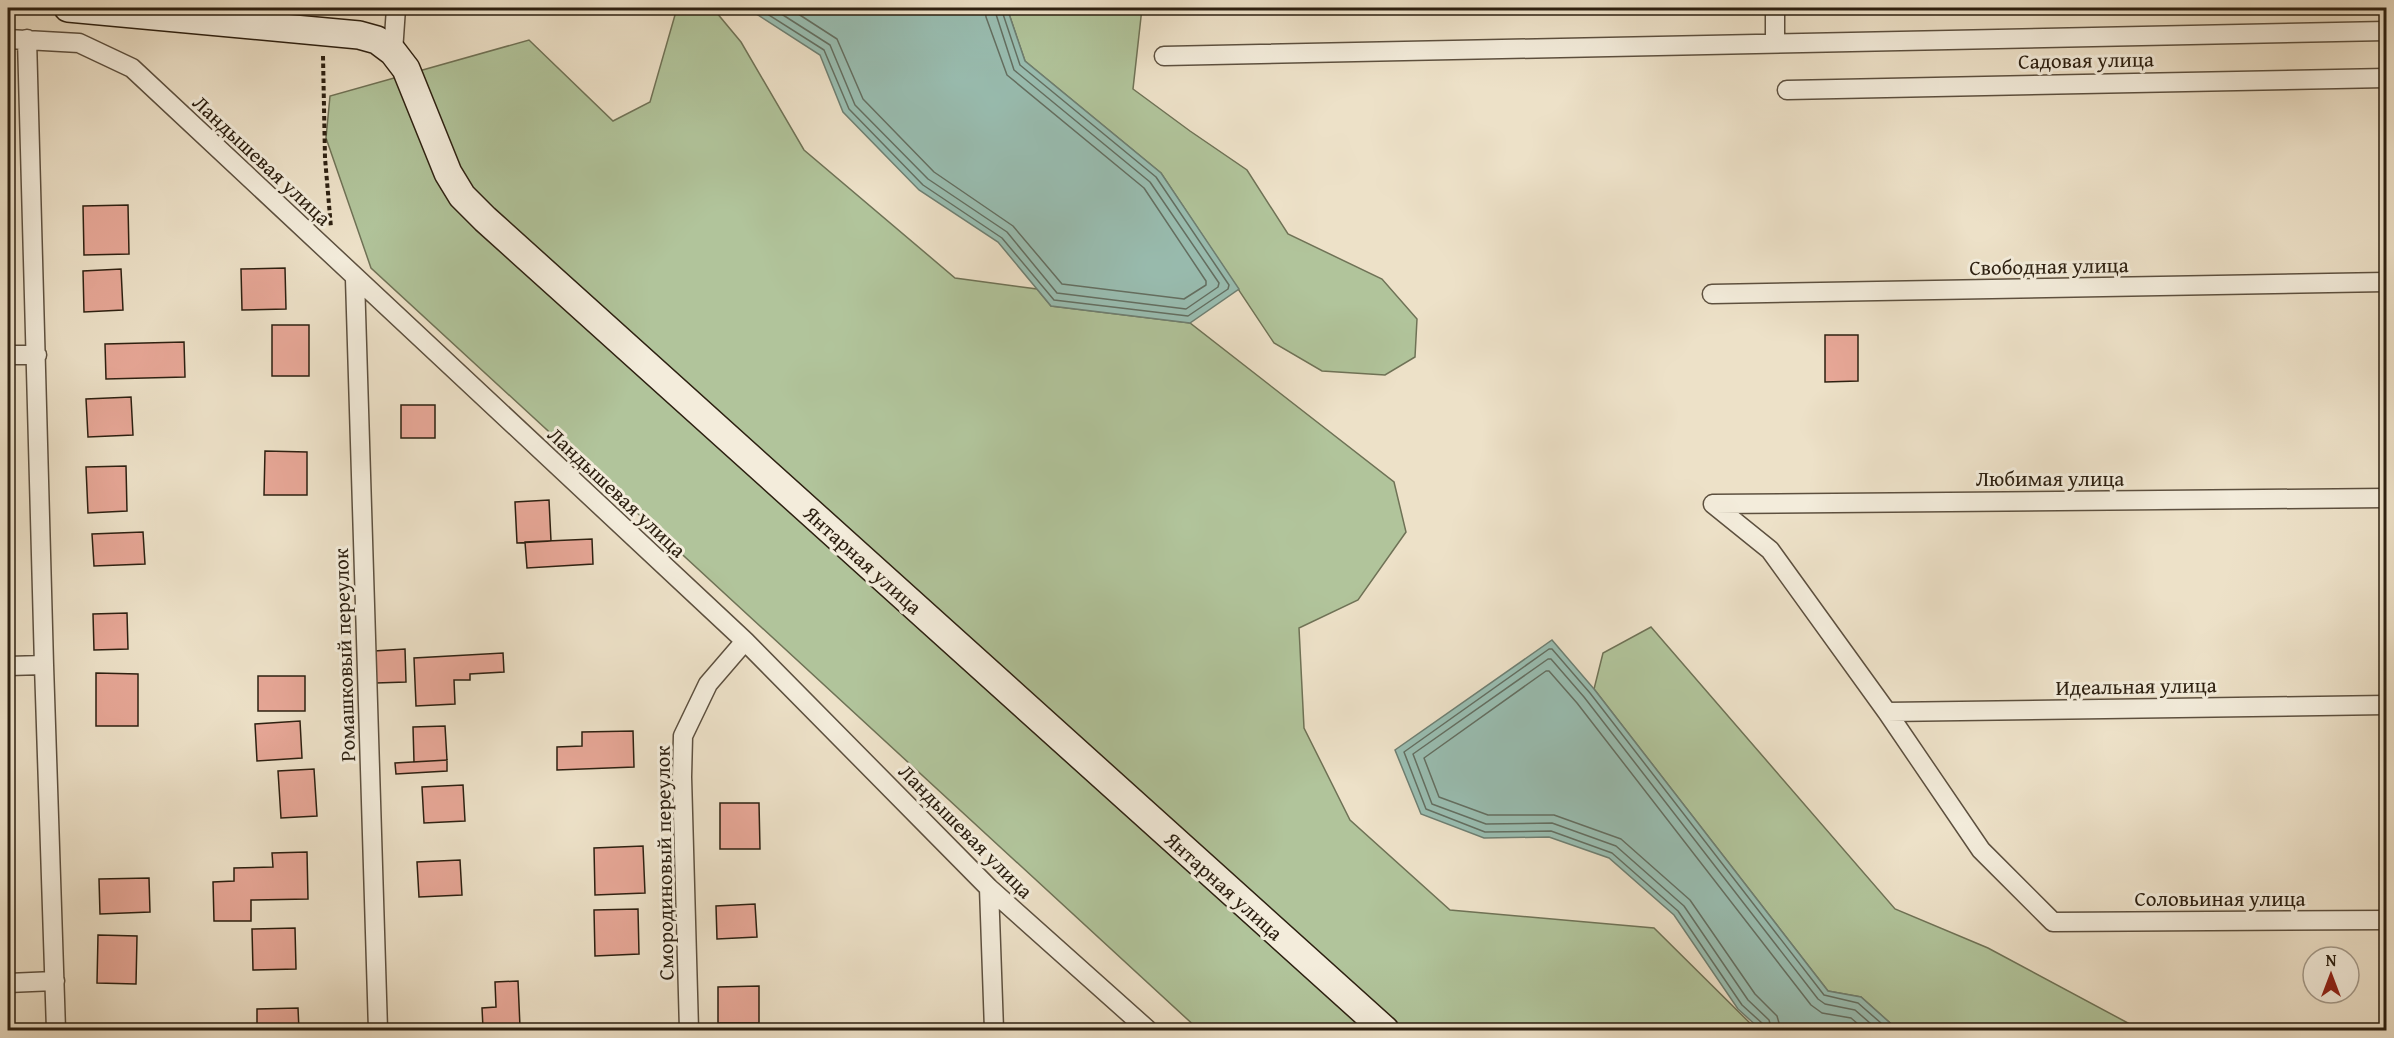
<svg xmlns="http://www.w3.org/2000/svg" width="2394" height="1038" viewBox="0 0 2394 1038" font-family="'Gentium Book Plus',serif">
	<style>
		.green { fill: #b1c49b; stroke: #6f7256; stroke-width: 1.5 }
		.water { fill: #99beb2; stroke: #6e7f72; stroke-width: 1.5 }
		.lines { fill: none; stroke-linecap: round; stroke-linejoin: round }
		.shore { stroke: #636f62; stroke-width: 1.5 }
		.building { fill: #e7a797; stroke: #2d2011; stroke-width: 1.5 }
		.street-casing { stroke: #5d503f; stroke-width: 21 }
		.secondary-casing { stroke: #2d2011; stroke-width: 30 }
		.path { stroke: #2d2011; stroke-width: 4; stroke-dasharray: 4.5 3; stroke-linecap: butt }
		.street { stroke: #f3ecdb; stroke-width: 18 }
		.secondary { stroke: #f3ecdb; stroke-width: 27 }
		.labels { text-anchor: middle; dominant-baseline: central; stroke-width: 6; stroke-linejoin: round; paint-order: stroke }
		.street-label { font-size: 21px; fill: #2d2011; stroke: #f3ecdb }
	</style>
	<rect width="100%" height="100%" fill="#ede1c8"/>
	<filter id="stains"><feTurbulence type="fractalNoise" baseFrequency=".00333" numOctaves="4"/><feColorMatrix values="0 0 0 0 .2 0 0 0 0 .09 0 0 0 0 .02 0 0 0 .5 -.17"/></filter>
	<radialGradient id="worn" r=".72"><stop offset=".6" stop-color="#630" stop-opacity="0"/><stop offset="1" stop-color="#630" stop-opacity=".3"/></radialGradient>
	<path class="green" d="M 677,8 L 705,8 L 716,12 L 741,42 L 804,150 L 955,278 L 1037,289 L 1051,306 L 1190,323 L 1394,482 L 1406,532 L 1358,600 L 1299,628 L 1304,728 L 1350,820 L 1450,910 L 1654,928 L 1757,1030 L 1199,1030 L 371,268 L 326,138 L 330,96 L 529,40 L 613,121 L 650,102 Z
		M 1007,8 L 1142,8 L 1133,89 L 1190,131 L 1247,170 L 1288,234 L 1382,279 L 1417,319 L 1415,357 L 1385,375 L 1322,371 L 1274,343 L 1161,173 L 1025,61 Z
		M 1651,627 L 1895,909 L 1988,948 L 2141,1030 L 1898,1030 L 1861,997 L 1828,991 L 1594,689 L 1603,653 Z"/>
	<path class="water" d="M 747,8 L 1007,8 L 1025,61 L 1161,173 L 1239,289 L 1190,323 L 1051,306 L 998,242 L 919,190 L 843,112 L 820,55 Z
		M 1552,640 L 1594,689 L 1828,991 L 1861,997 L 1898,1030 L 1761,1030 L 1738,1009 L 1674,915 L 1609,858 L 1549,837 L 1484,838 L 1421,814 L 1395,750 Z"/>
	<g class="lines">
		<path class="shore" d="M 758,8 L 824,50 L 849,109 L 923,185 L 1002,238 L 1054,300 L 1188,316 L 1228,289 L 1229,285 L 1156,177 L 1020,65 L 1001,8
			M 772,8 L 830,45 L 855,105 L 928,179 L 1007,232 L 1057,293 L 1186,309 L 1218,287 L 1219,283 L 1150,182 L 1014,70 L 994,8
			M 789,8 L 837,39 L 863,99 L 934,172 L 1013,226 L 1062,284 L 1184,299 L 1206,285 L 1206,281 L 1144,188 L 1007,75 L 986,17 L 985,8
			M 1764,1030 L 1763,1024 L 1742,1005 L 1678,911 L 1612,853 L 1551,831 L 1485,832 L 1426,809 L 1404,752 L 1549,649 L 1552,649 L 1590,693 L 1824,995 L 1858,1003 L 1889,1030
			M 1772,1030 L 1769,1020 L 1748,1000 L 1684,906 L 1616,846 L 1552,823 L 1486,824 L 1432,804 L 1413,754 L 1548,659 L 1551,659 L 1584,697 L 1818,999 L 1825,1004 L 1855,1010 L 1878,1030
			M 1781,1030 L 1777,1016 L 1755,994 L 1690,900 L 1621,839 L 1554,815 L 1488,815 L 1439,797 L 1424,758 L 1546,671 L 1549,671 L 1577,703 L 1811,1005 L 1822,1013 L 1851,1018 L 1865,1030"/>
	</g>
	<path class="building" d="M 128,205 L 129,254 L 84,255 L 83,206 Z
		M 285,268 L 286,309 L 242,310 L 241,269 Z
		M 121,269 L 123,310 L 84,312 L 83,271 Z
		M 272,325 L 309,325 L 309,376 L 272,376 Z
		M 1825,335 L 1858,335 L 1858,381 L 1825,382 Z
		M 184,342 L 185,377 L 106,379 L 105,344 Z
		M 131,397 L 133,435 L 88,437 L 86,399 Z
		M 401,405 L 435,405 L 435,438 L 401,438 Z
		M 265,451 L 307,452 L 307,495 L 264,495 Z
		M 126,466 L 127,511 L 88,513 L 86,467 Z
		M 549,500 L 551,541 L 517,543 L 515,502 Z
		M 143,532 L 145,564 L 94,566 L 92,534 Z
		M 592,539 L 593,564 L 527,568 L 525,542 Z
		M 127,613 L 128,649 L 94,650 L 93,614 Z
		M 405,649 L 406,682 L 376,683 L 374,651 Z
		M 503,653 L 504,672 L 470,674 L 470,680 L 454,680 L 455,704 L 416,706 L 414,658 Z
		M 96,673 L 138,674 L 138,726 L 96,726 Z
		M 258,676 L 305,676 L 305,711 L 258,711 Z
		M 300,721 L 302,758 L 257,761 L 255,724 Z
		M 445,726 L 447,760 L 414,762 L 413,727 Z
		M 633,731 L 634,767 L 557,770 L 557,747 L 582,746 L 582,732 Z
		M 447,760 L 447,771 L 396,774 L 395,763 Z
		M 314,769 L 317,816 L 281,818 L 278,771 Z
		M 463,785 L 465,821 L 424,823 L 422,787 Z
		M 720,803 L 759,803 L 760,849 L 720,849 Z
		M 643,846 L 645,893 L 595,895 L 594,848 Z
		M 307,852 L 308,899 L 251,900 L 251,921 L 214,921 L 213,882 L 234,881 L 234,868 L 273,867 L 272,853 Z
		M 460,860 L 462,895 L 419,897 L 417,862 Z
		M 149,878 L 150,912 L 100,914 L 99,879 Z
		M 755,904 L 757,937 L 717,939 L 716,906 Z
		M 638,909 L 639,954 L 595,956 L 594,910 Z
		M 295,928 L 296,969 L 253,970 L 252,929 Z
		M 98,935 L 137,936 L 136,984 L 97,983 Z
		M 518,981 L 520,1027 L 483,1028 L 482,1008 L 496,1007 L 495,982 Z
		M 759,986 L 759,1023 L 718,1023 L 718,987 Z
		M 298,1008 L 299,1030 L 257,1030 L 257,1009 Z"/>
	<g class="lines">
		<defs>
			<path id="street" d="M 8,39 L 79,43 L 132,68 L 745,641 L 989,888 L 1148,1030
				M 27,39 L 44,665 L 56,1030
				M 1775,43 L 1775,8
				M 393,52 L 396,8
				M 1164,56 L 2386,31
				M 1787,90 L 2386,78
				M 355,279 L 378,1030
				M 1712,294 L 2386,282
				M 8,355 L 37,355
				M 1713,504 L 1770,550 L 1887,712 L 1981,850 L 2053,922 L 2386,920
				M 1713,504 L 2386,498
				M 8,666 L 44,665
				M 1887,712 L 2386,705
				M 989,888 L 994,1030
				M 8,983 L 55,981
				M 689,1030 L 682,777 L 683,736 L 708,684 L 745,641"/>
			<path id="secondary" d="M 68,8 L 359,35 L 377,40 L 393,52 L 406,69 L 448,173 L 462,196 L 485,219 L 1385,1030"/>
		</defs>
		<use href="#street" class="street-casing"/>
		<use href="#secondary" class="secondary-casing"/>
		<path class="path" d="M 323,56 L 325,158 L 331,228"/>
		<use href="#street" class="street"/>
		<use href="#secondary" class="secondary"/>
	</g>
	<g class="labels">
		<g class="street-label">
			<text transform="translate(2086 60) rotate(-1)">Садовая улица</text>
			<text transform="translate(262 160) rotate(43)">Ландышевая улица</text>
			<text transform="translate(2049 266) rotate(-1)">Свободная улица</text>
			<text x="2050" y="478">Любимая улица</text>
			<text transform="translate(617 492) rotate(43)">Ландышевая улица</text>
			<text transform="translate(863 560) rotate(42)">Янтарная улица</text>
			<text transform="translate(344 655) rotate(-92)">Ромашковый переулок</text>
			<text transform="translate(2136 686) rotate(-1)">Идеальная улица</text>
			<text transform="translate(966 831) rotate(45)">Ландышевая улица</text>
			<text transform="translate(664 863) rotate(-91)">Смородиновый переулок</text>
			<text transform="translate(1224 886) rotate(42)">Янтарная улица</text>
			<text x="2220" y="898">Соловьиная улица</text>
		</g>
	</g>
	<rect width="2394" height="1038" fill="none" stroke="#ede1c8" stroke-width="30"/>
	<rect x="9" y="9" width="2376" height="1020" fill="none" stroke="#2d2011" stroke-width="3"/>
	<rect x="15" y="15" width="2364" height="1008" fill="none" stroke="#2d2011" stroke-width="1.5"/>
	<g transform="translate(2331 975)"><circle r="28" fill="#f3ecdb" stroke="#a49a8a" stroke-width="1.5"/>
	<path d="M0-4.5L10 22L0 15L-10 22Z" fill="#8f2418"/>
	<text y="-9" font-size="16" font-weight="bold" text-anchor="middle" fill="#2d2011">N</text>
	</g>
	<rect width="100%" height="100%" filter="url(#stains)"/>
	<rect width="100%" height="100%" fill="url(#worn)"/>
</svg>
